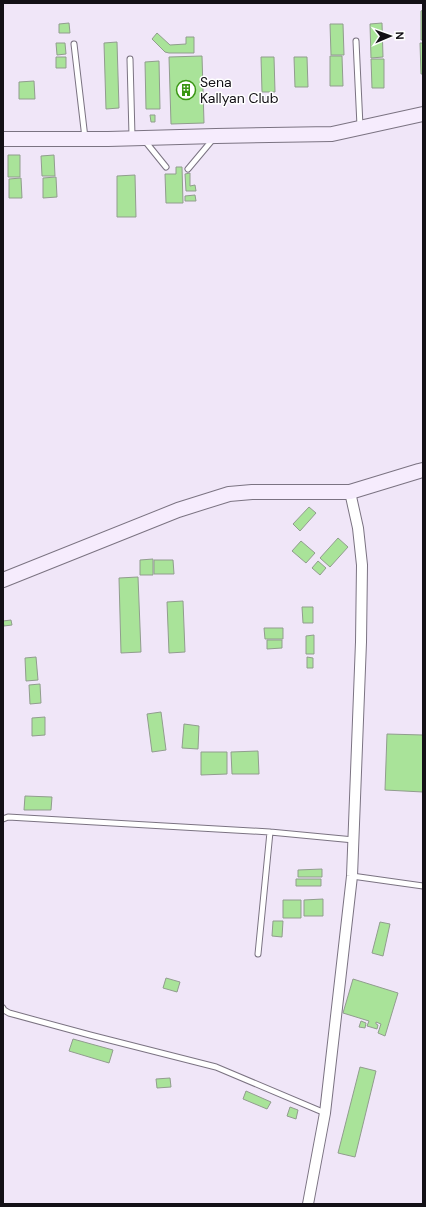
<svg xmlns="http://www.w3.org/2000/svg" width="426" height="1207" viewBox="0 0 426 1207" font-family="'DM Sans',sans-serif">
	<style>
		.building { fill: #a9e399; stroke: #919d8e }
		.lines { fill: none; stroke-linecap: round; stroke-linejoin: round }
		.lane-casing { stroke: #7b7382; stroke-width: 7 }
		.street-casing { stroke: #7b7382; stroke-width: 12 }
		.secondary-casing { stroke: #7b7382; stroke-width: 16 }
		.lane { stroke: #fff; stroke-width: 5 }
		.street { stroke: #fff; stroke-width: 10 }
		.secondary { stroke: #f6ecfd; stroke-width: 14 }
		.labels { text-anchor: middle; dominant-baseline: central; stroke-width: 3; stroke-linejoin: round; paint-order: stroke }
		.poi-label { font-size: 14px; fill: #131016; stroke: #fff; text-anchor: start }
	</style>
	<rect width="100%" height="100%" fill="#f0e6f8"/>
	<path class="building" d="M 423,10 L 423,40 L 421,40 L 421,11 Z
		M 69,23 L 70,33 L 59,33 L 59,24 Z
		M 382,23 L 383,57 L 371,58 L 370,24 Z
		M 330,24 L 343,24 L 344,55 L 331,55 Z
		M 157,33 L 170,45 L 186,44 L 186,37 L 194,37 L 194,53 L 169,53 L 165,52 L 152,39 Z
		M 117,42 L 119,108 L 106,109 L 104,43 Z
		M 56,43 L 65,43 L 66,54 L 57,55 Z
		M 420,43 L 423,43 L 423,74 L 421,74 Z
		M 202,56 L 204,123 L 171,124 L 169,57 Z
		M 330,56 L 342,56 L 343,86 L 330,86 Z
		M 56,57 L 66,57 L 66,68 L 56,68 Z
		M 261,57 L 274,57 L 275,92 L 262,92 Z
		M 294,57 L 307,57 L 308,87 L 295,87 Z
		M 371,59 L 384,59 L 384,88 L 372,88 Z
		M 159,61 L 160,109 L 146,109 L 145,62 Z
		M 34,81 L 35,99 L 19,99 L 19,82 Z
		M 150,115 L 155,115 L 155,122 L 151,122 Z
		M 8,155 L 20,155 L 20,177 L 8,177 Z
		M 54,155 L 55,176 L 42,176 L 41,156 Z
		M 176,167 L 182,167 L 183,203 L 166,203 L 165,174 L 176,174 Z
		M 190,173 L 190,186 L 195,185 L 196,191 L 186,191 L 185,174 Z
		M 135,175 L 136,217 L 117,217 L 117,176 Z
		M 56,177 L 57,197 L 43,198 L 43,178 Z
		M 21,178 L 22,198 L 9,198 L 9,179 Z
		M 195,195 L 196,201 L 185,201 L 185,196 Z
		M 309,507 L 316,513 L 300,531 L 293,524 Z
		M 338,538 L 348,547 L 330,567 L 320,558 Z
		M 301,541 L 315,553 L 306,563 L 292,551 Z
		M 153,559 L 153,575 L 140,575 L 140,560 Z
		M 154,560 L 173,560 L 174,574 L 154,574 Z
		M 318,561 L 326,568 L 320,575 L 312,568 Z
		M 138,577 L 141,652 L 121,653 L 119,578 Z
		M 183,601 L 185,652 L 169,653 L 167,602 Z
		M 302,607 L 313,607 L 313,623 L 303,623 Z
		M 11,620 L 12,625 L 4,626 L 3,621 Z
		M 264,628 L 283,628 L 283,639 L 265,639 Z
		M 314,635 L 314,654 L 306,654 L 306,636 Z
		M 267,640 L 282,640 L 282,648 L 267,649 Z
		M 36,657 L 38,680 L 26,681 L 25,658 Z
		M 307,657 L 313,658 L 313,668 L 307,668 Z
		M 40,684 L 41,703 L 30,704 L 29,685 Z
		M 161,712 L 166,750 L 152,752 L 147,714 Z
		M 45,717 L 45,735 L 32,736 L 32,718 Z
		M 184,724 L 199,726 L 198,749 L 182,748 Z
		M 387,734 L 423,735 L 423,792 L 385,790 Z
		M 258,751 L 259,774 L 232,774 L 231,752 Z
		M 201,752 L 227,752 L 227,774 L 201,775 Z
		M 25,796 L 52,797 L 51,810 L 24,810 Z
		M 322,869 L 322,877 L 298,877 L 298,870 Z
		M 296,879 L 321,879 L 321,886 L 296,886 Z
		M 323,899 L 323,916 L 304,916 L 304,900 Z
		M 283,900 L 301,900 L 301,918 L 283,918 Z
		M 273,921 L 283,921 L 282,937 L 272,936 Z
		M 380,922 L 390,924 L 383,956 L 372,953 Z
		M 166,978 L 180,982 L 177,992 L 163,988 Z
		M 353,979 L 398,993 L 385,1036 L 378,1033 L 381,1024 L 376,1022 L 376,1024 L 378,1025 L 377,1029 L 367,1026 L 369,1021 L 343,1013 Z
		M 361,1021 L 366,1023 L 365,1028 L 359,1027 Z
		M 73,1039 L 113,1050 L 109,1063 L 69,1051 Z
		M 360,1067 L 376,1071 L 355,1157 L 338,1153 Z
		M 170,1078 L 171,1087 L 157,1088 L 156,1079 Z
		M 246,1091 L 271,1102 L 267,1109 L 243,1099 Z
		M 290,1107 L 298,1110 L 296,1119 L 287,1116 Z"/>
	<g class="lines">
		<defs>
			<path id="lane" d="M 356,41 L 360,126
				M 74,44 L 85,138
				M 130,59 L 132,136
				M 145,141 L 166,167
				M 188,169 L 214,138
				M 3,819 L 8,817 L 270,832 L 354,840
				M 352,876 L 423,886
				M 258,954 L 270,832
				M 3,1008 L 4,1010 L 9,1013 L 90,1035 L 216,1067 L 325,1113"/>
			<path id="street" d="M 308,1204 L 325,1113 L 352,876 L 361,642 L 362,565 L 358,528 L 350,492"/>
			<path id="secondary" d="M 3,139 L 108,139 L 216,136 L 332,134 L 423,114
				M 3,580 L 178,510 L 229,494 L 252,492 L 350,492 L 419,471 L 423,470"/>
		</defs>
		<use href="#lane" class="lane-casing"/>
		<use href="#street" class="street-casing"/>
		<use href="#secondary" class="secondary-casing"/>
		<use href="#lane" class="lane"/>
		<use href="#street" class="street"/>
		<use href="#secondary" class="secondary"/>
	</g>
	<defs>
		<symbol id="building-ring" viewBox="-11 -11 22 22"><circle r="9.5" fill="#fff" stroke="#3a9613" stroke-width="1.5"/><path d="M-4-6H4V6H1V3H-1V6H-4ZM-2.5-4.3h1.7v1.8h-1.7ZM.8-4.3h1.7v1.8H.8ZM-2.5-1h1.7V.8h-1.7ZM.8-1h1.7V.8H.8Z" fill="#3a9613"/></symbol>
	</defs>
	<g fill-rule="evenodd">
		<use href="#building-ring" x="175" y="79" width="22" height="22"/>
	</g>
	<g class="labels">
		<g class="poi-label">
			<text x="200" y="82">Sena<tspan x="200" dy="16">Kallyan Club</tspan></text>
		</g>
	</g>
	<rect width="426" height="1207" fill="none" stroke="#131016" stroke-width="8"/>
	<g transform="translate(390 36) rotate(88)" stroke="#ffffff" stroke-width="3" paint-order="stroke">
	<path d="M0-3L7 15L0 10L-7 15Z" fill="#131016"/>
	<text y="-6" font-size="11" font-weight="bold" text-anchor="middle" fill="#131016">N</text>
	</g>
</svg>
